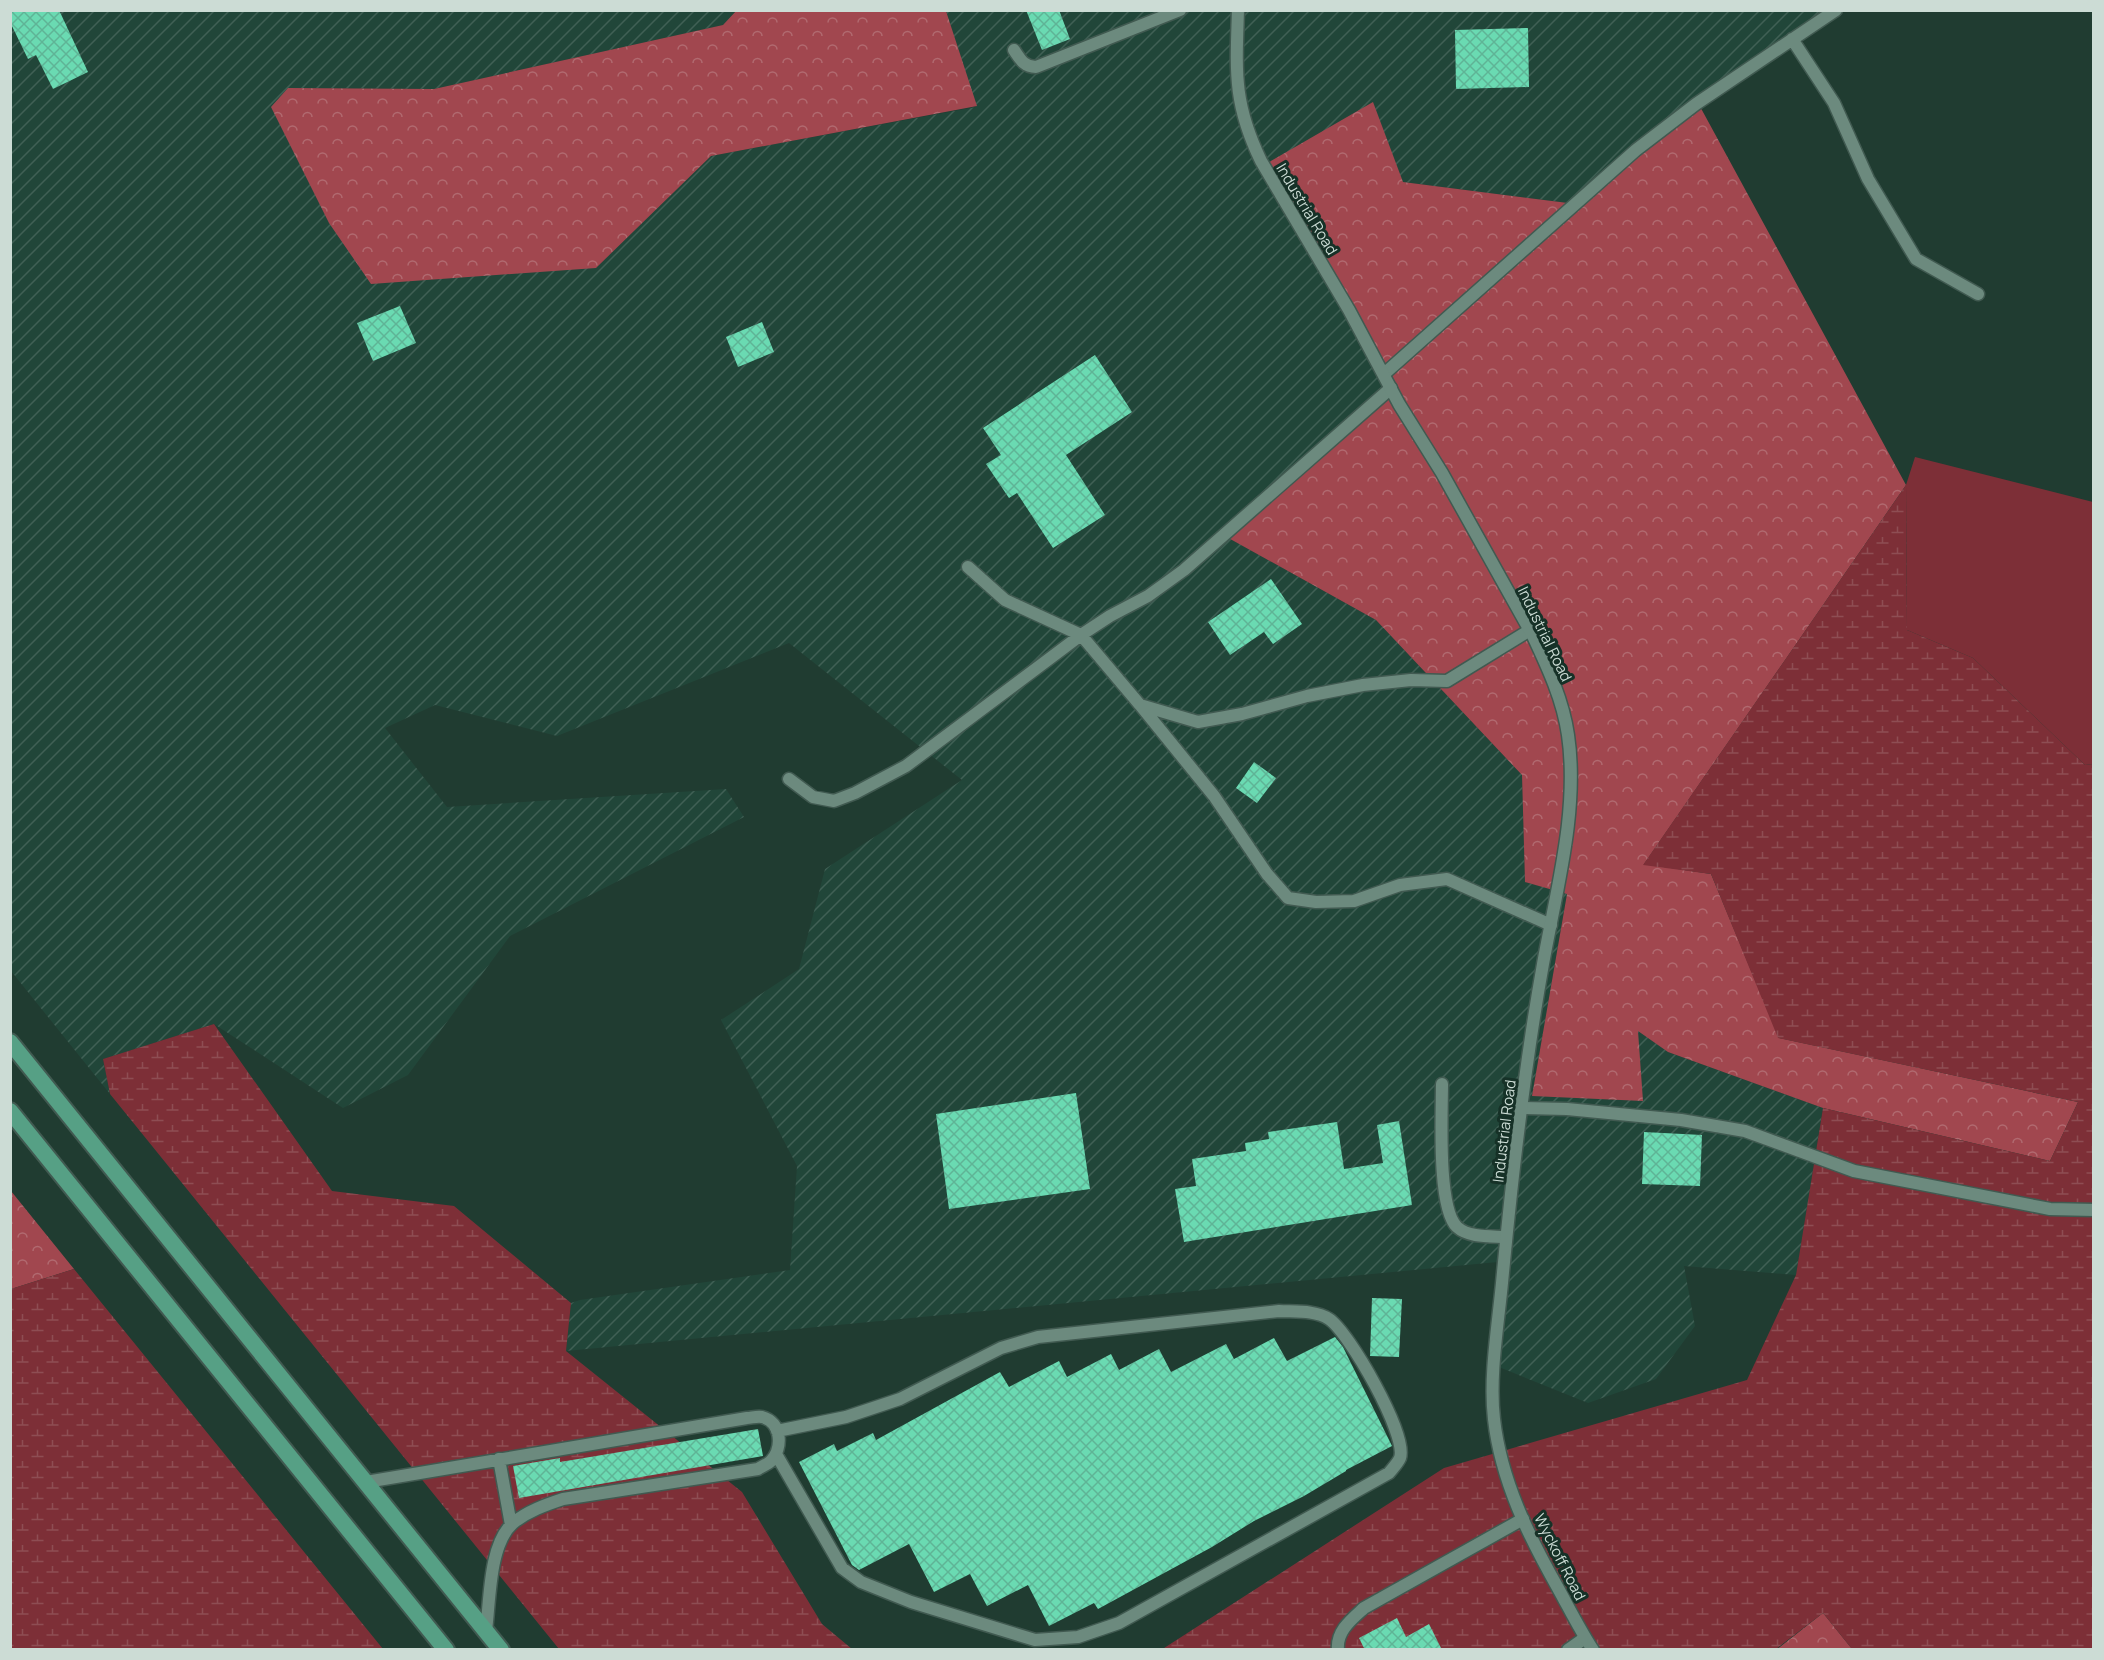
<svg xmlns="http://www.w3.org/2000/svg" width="2104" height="1660" viewBox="0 0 2104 1660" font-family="Manrope,sans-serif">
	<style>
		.industrial { fill: url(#industrial-furrows) }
		.green { fill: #7d2f37 }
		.forest { fill: url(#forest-crowns) }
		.wetland { fill: url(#wetland-marsh) }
		.building { fill: url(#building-cross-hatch) }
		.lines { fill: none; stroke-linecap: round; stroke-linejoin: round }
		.service-casing { stroke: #415a51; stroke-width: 15 }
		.tertiary-casing { stroke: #415a51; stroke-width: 15 }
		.trunk-casing { stroke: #415a51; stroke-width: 20 }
		.service { stroke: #6c8a7e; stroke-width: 12 }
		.tertiary { stroke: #6c8a7e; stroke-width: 12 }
		.trunk { stroke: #56a085; stroke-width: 16 }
		.labels { text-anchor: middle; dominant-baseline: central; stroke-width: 6; stroke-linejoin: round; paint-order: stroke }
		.street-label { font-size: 15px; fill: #ccdcd5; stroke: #163127 }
	</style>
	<defs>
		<pattern id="industrial-furrows" width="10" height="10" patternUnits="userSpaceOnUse" patternTransform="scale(1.5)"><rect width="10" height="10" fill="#214639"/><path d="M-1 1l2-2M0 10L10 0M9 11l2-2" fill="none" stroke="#406055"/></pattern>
		<pattern id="forest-crowns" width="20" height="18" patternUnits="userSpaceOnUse" patternTransform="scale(1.5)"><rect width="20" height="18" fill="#a1474f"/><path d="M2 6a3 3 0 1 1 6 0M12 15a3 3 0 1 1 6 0" fill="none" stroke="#b16a70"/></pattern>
		<pattern id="wetland-marsh" width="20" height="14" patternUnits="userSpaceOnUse" patternTransform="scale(1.5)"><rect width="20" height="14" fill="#7d2f37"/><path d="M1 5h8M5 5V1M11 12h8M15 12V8" fill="none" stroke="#8e4d53"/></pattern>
		<pattern id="building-cross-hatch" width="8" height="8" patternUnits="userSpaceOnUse" patternTransform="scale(1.5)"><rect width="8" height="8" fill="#6adab2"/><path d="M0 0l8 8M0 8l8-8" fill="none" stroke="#5fb496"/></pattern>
	</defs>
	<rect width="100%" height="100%" fill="#203c31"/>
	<path class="industrial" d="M 10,11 L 737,11 L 723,25 L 434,89 L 288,88 L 596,268 L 711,156 L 976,107 L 946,11 L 1843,11 L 1697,101 L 1576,204 L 1403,182 L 1392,390 L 1223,535 L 1376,620 L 1522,775 L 1525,882 L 1567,893 L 1532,1096 L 1638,1030 L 1668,1052 L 1823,1108 L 1796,1275 L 1684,1266 L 1695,1326 L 1656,1379 L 1588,1403 L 1494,1365 L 1508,1261 L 566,1351 L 571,1303 L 580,1300 L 790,1270 L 797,1166 L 721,1020 L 799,969 L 825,869 L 962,780 L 789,643 L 557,736 L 435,705 L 385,728 L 447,807 L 726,789 L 744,817 L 510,936 L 408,1075 L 343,1108 L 214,1024 L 103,1059 L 110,1094 L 11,971 Z"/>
	<path class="green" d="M 1915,457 L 2093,502 L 2093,764 L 2085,765 L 1973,658 L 1907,630 L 1906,485 Z"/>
	<path class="forest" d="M 737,10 L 946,11 L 977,106 L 711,156 L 596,268 L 371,284 L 329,223 L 271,107 L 288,88 L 434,89 L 723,25 Z
		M 1697,101 L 1906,485 L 1644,864 L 1711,874 L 1779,1038 L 2078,1102 L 2050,1161 L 1823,1108 L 1668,1052 L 1638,1031 L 1643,1101 L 1532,1096 L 1567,894 L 1525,882 L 1522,775 L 1376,620 L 1223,535 L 1392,390 L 1264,165 L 1373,102 L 1403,182 L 1576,204 Z
		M 11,1191 L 74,1269 L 11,1289 Z
		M 1823,1613 L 1852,1649 L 1776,1650 Z"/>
	<path class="wetland" d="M 1906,485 L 1907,630 L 1973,658 L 2085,765 L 2093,764 L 2093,1649 L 1852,1649 L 1823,1613 L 1776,1649 L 1161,1650 L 1444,1468 L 1747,1380 L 1796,1275 L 1823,1108 L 2050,1161 L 2078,1102 L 1778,1038 L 1711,874 L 1643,865 Z
		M 214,1024 L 332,1191 L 454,1206 L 571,1303 L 566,1351 L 742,1492 L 822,1624 L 852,1649 L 559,1649 L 110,1094 L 103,1059 Z
		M 74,1269 L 383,1649 L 11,1649 L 11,1289 Z"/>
	<path class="building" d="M 10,10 L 59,10 L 88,72 L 53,89 L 36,55 L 28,59 L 10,22 Z
		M 1026,10 L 1059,10 L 1070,39 L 1042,50 Z
		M 1528,28 L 1529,87 L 1456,89 L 1455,30 Z
		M 400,306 L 416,343 L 373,361 L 357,323 Z
		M 762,322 L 774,352 L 738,367 L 726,337 Z
		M 1095,355 L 1132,412 L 1066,455 L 1105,515 L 1053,548 L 1017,493 L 1009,498 L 986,464 L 1001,455 L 983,428 Z
		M 1271,579 L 1302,624 L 1273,644 L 1264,632 L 1230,655 L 1208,622 Z
		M 1254,762 L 1276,778 L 1257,803 L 1236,788 Z
		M 1076,1093 L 1090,1189 L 949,1209 L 936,1114 Z
		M 1399,1121 L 1412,1205 L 1184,1242 L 1175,1189 L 1196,1186 L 1192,1159 L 1246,1151 L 1245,1143 L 1269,1139 L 1268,1132 L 1337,1122 L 1344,1169 L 1383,1163 L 1377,1125 Z
		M 1644,1132 L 1702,1135 L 1700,1186 L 1642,1184 Z
		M 1372,1298 L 1402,1299 L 1399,1357 L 1370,1356 Z
		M 1335,1337 L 1343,1347 L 1392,1446 L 1346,1470 L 1346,1471 L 1304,1496 L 1254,1521 L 1212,1547 L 1098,1609 L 1094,1603 L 1049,1626 L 1028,1585 L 987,1606 L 970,1574 L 934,1592 L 909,1544 L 859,1570 L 852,1565 L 799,1462 L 834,1444 L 837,1451 L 873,1433 L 876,1440 L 1000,1372 L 1009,1387 L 1059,1361 L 1067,1377 L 1111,1354 L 1119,1370 L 1159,1349 L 1171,1372 L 1226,1344 L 1234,1359 L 1274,1338 L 1287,1361 Z
		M 758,1429 L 763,1456 L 519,1498 L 513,1466 L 560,1458 L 560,1462 Z
		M 1397,1618 L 1406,1637 L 1429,1624 L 1442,1650 L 1365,1650 L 1359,1638 Z"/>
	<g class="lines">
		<defs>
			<path id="service" d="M 1792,39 L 1834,103 L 1868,179 L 1916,259 L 1978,294
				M 1014,50 C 1020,59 1024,67 1036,67 L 1180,10
				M 1384,374 L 1636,150 L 1696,104 L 1836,10
				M 968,567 L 1005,600 L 1081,635 L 1110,616 L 1148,596 L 1184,570 L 1391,388
				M 1141,706 L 1214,796 L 1267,874 L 1288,898 L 1316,902 L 1354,901 L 1400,885 L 1447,879 L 1551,925
				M 789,779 L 813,797 L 834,801 L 855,793 L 906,766 L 1081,635 L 1140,705 L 1198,722 L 1242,714 L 1307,696 L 1363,685 L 1411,680 L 1447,681 L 1530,630
				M 1442,1084 C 1442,1113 1437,1208 1457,1227 C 1469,1238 1491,1236 1506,1237
				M 1522,1108 L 1567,1109 L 1681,1120 L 1745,1131 L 1854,1171 L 2050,1209 L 2094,1210
				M 776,1454 L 842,1568 L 861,1582 L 911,1602 L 1035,1640 L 1078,1637 L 1119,1623 L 1389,1473 C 1392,1469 1398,1463 1400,1458 C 1408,1435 1349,1332 1329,1319 C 1315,1310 1295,1312 1279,1311 L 1038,1337 L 1001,1348 L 900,1399 L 846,1417 L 777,1431
				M 499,1459 L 511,1525
				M 366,1482 L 747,1418 C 751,1418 757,1416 762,1417 C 782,1422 783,1448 771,1461 C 767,1465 762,1466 758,1469 L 563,1499 C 545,1505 528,1511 513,1523 C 489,1544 490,1600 486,1631
				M 1338,1650 C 1336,1631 1352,1619 1364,1608 L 1523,1519
				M 1568,1650 L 1585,1638"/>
			<path id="tertiary" d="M 1238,10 C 1236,72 1233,103 1261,161 L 1349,310 L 1399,404 L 1442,473 L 1533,636 C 1548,668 1563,700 1568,735 C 1579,810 1556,891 1543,964 C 1524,1069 1512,1176 1502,1283 C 1498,1325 1489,1377 1494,1419 C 1501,1481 1529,1537 1559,1590 C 1570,1610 1580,1630 1593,1650"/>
			<path id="trunk" d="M 10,1042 L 501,1650
				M 10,1111 L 446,1650"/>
		</defs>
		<use href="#service" class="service-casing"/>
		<use href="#tertiary" class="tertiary-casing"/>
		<use href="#trunk" class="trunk-casing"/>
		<use href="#service" class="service"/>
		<use href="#tertiary" class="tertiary"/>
		<use href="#trunk" class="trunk"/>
	</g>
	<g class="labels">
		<g class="street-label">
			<text transform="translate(1307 209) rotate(59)">Industrial Road</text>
			<text transform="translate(1545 634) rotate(64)">Industrial Road</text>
			<text transform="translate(1504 1131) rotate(-83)">Industrial Road</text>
			<text transform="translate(1560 1557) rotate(63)">Wyckoff Road</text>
		</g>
	</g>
	<rect width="2104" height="1660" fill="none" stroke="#ccdcd5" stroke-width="24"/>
</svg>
